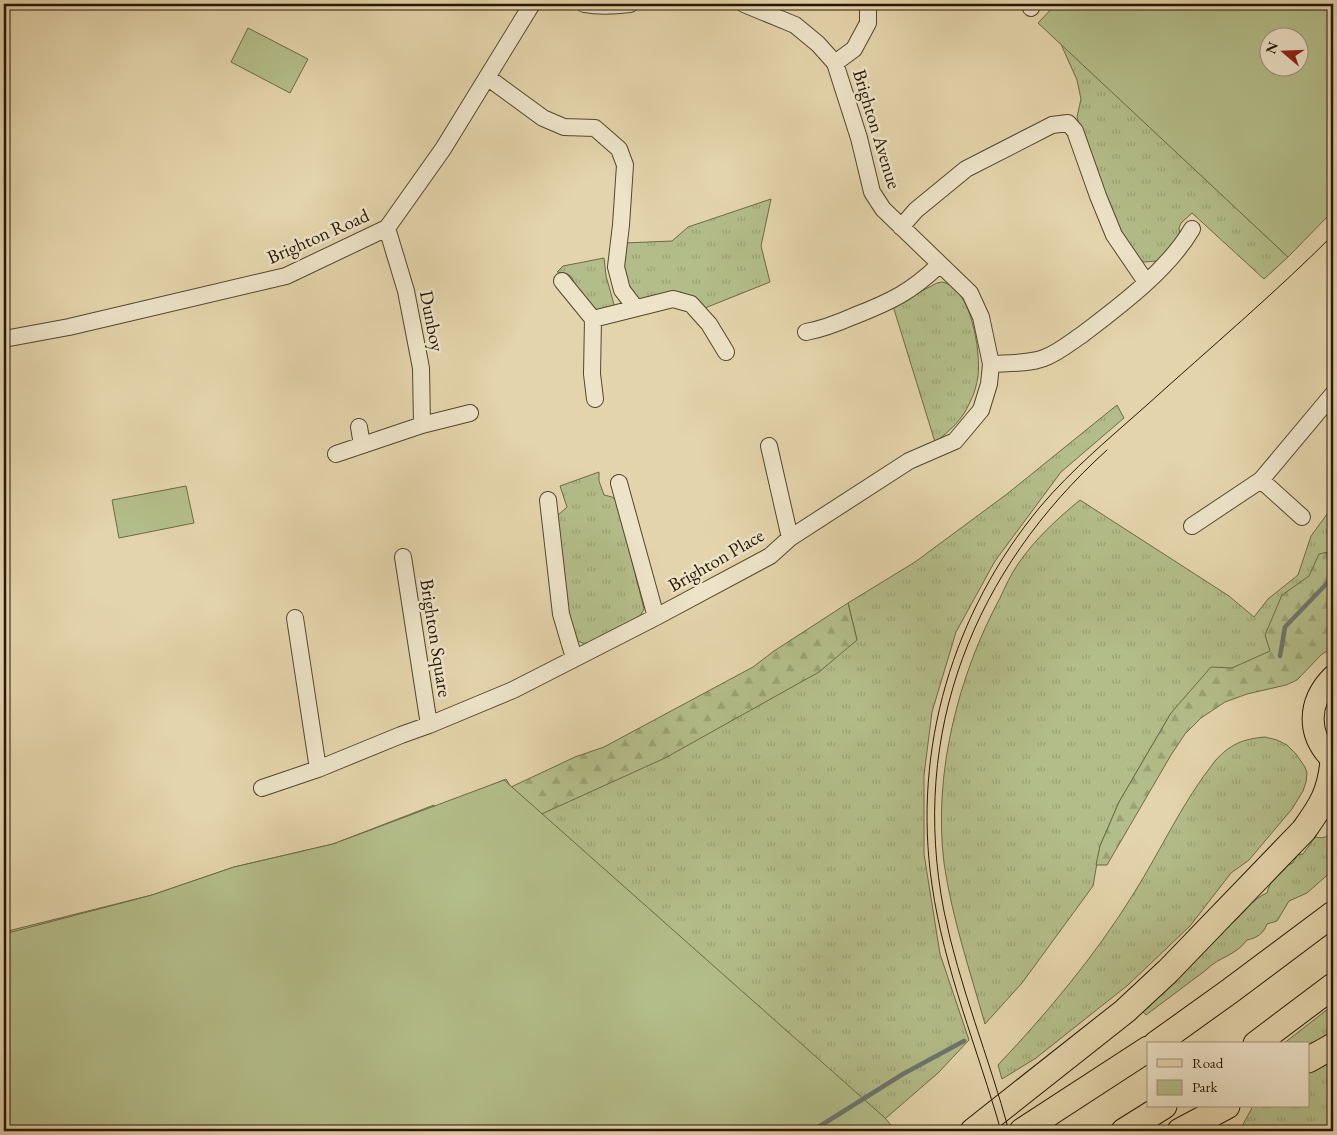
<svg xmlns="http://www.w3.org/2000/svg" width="1337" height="1135" viewBox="0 0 1337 1135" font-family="'EB Garamond',serif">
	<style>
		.grass { fill: url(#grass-tufts); stroke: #6c6a46 }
		.forest { fill: url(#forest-firs); stroke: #6c6a46 }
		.green { fill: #b3bd89; stroke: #6c6a46; fill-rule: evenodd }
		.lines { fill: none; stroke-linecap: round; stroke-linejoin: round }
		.stream { stroke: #6c766e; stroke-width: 4.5 }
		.minor-casing { stroke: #55462d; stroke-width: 18 }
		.major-casing { stroke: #251703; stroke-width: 23 }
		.highway-casing { stroke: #251703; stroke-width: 27 }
		.minor { stroke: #ede3c8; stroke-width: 16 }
		.major { stroke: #e4d4ab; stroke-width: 21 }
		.highway { stroke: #e4d4ab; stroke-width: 25 }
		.tram { stroke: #251703; stroke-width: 1 }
		.labels { text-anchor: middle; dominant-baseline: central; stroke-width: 5; stroke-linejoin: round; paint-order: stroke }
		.street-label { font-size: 19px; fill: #251703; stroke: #ede3c8 }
	</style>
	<defs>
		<pattern id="grass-tufts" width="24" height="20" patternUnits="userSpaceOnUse" patternTransform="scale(1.25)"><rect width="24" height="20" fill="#b3bd89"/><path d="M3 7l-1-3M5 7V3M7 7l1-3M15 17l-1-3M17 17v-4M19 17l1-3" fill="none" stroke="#9aa275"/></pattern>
		<pattern id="forest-firs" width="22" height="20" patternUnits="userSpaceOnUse" patternTransform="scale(1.25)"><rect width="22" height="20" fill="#b3bd89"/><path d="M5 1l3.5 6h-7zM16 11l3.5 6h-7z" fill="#9aa275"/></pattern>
	</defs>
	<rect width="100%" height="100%" fill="#e4d4ab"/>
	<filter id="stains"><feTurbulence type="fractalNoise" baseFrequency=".004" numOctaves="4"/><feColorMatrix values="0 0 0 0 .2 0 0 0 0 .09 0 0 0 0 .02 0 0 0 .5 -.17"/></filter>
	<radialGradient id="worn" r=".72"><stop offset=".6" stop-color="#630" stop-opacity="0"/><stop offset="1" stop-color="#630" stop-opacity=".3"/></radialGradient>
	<path class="grass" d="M 1060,42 L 1288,257 L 1264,279 L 1192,213 L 1181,223 L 1179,228 L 1180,235 L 1179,241 L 1157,261 L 1144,262 L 1135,257 L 1125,241 L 1089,155 L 1077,117 L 1081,99 L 1077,80 Z
		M 771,199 L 761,246 L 770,282 L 700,310 L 691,302 L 643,307 L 624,286 L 624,243 L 672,241 L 688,227 Z
		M 604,258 L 606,276 L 615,308 L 605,321 L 574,284 C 573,274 566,273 557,272 L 563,266 Z
		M 942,282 C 971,286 981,352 978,376 C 977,384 974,395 970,402 C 963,419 950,431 935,442 L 893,306 L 937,283 Z
		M 1117,405 L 1124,418 L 1061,472 L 995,561 L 956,632 L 932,712 L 924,775 L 924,854 L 940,954 L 969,1040 L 938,1073 L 871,1131 L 4,974 L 217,920 L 857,640 L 848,603 L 915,562 L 1007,494 Z
		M 599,472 L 599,481 L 604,495 L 612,497 L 617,501 L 644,609 L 640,616 L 590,643 C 574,646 571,631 568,618 L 556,517 L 567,507 L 560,486 Z
		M 1080,500 L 1229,596 L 1254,617 L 1268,599 L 1298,575 L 1311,536 L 1333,506 L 1333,556 L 1275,654 L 1171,713 L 1119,802 L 1100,846 L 1093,886 L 1022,983 L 985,1024 C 970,971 952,918 944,863 C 933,774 958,676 1000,598 C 1005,587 1011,574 1018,564 C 1035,539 1057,519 1080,500 Z
		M 1265,737 L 1277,740 L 1287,745 L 1296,754 L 1305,767 L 1307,773 L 1306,782 L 1303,791 L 1292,809 L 1249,860 L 1231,873 L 1190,926 L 1128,985 L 1036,1058 L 1002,1079 L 998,1065 C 1048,1012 1095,956 1134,893 C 1161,850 1183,801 1215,761 C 1230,744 1243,739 1265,737 Z
		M 1333,828 L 1333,870 L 1307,893 L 1289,901 L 1277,921 L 1267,924 C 1264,933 1257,938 1247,940 C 1234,957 1220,956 1206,970 L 1146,1015 L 1143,1012 L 1232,923 C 1244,914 1253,898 1267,893 C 1270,880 1280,867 1293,863 L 1297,855 L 1303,854 L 1315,837 C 1325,839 1328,837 1333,828 Z
		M 1333,1005 L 1333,1036 L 1308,1048 L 1308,1044 L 1283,1044 Z
		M 1333,1059 L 1333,1131 L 1236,1131 L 1241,1128 L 1253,1106 L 1308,1106 L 1308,1073 Z"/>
	<path class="forest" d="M 1333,551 L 1333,648 L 1322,654 L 1297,680 L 1286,685 L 1247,694 L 1225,702 L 1201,718 L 1185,734 L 1171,755 L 1107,865 L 1096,865 L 1100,846 L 1119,802 L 1171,713 L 1211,667 L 1232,668 L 1270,651 L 1265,635 L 1282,595 L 1309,576 L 1319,554 Z
		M 848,603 L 857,640 L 819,672 L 665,758 L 480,842 L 4,974 L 4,932 L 152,895 L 234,867 L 333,844 L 434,805 L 435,809 L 506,779 L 511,787 L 575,757 L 604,747 L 753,667 L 774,651 Z"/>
	<path class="green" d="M 1056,4 L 1333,4 L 1333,211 L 1288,257 L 1038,23 ZM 1270,38 L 1300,38 L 1300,68 L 1270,68 Z
		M 248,28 L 308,59 L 290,93 L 231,62 Z
		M 186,486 L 194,523 L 119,538 L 112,500 Z
		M 504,780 L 885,1118 L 896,1131 L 4,1131 L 4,934 L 152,895 L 234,867 L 333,844 Z"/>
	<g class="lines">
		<path class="stream" d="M 1280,656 L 1285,627 L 1333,577
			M 812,1131 L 903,1074 L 964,1041"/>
		<defs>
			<path id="minor" d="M 584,4 C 600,7 614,6 630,4
				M 1030,4 L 1031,8
				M 835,63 L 854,49 L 868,23 L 868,4
				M 487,77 L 543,118 L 564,127 L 595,128 L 619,149 L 625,165 L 621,225 L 616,267 L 622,290 L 635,307
				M 901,227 L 916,210 L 966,169 L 1052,125 L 1068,123 L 1075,131 L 1098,196 L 1114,235 L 1146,282
				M 387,228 L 406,291 L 421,368 L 422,425
				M 562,281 L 593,319 L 592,374 L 595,399
				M 593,319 L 673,299 L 691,304 L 709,324 L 726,352
				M 806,332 C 823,329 838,323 854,316 C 890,302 911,292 939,265
				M 4,339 L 69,327 L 286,276 L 387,228 L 443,149 L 532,4
				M 991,364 C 1008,363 1028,364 1044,358 C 1058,353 1071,342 1083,334 C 1121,305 1168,270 1192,229
				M 359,427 L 362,445
				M 769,446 L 790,538
				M 336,454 L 422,425 L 470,413
				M 1261,480 L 1302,517
				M 619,483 L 656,617
				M 548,500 L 561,614 L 574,658
				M 1192,526 L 1261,480 L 1333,394
				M 403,557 L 429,725
				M 295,618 L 318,769
				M 262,788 L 318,769 L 401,735 L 429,725 L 513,690 L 656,617 L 770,556 L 790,538 L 909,461 L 955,441 L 981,410 L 989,384 L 991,364 L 981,317 L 970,293 L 883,209 L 872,192 L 859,138 L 835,63 L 818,44 L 795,25 L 744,4"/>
			<path id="major" d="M 1333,676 C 1307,702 1306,735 1333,761"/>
			<path id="highway" d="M 1156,1044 L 1230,991 L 1333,914
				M 1256,1044 L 1333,986
				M 1308,1060 L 1333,1046
				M 973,1131 L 1125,1011 L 1168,971 L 1304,830 C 1322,805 1330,792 1333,761
				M 1022,1131 L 1148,1049
				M 1124,1131 L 1164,1106
				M 1180,1131 L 1227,1106"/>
		</defs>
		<use href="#minor" class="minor-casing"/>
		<use href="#major" class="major-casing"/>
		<use href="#highway" class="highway-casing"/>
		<use href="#minor" class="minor"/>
		<use href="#major" class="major"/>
		<use href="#highway" class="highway"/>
		<path class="tram" d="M 1001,1131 C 978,1050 944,969 932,885 C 912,749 953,612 1040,507 C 1072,469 1111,437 1148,404 C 1210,348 1274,294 1333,235
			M 1009,1131 C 989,1057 959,986 944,911 C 909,732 974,570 1107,450"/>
	</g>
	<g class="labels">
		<g class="street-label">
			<text transform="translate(877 129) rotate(73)">Brighton Avenue</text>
			<text transform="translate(318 236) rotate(-24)">Brighton Road</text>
			<text transform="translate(432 321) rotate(79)">Dunboy</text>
			<text transform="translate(716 560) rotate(-30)">Brighton Place</text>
			<text transform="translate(436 638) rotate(81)">Brighton Square</text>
		</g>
	</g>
	<rect width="1337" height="1135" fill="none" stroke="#e4d4ab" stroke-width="20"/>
	<rect x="5" y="5" width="1327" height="1125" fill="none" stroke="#251703" stroke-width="2.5"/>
	<rect x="10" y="10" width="1317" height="1115" fill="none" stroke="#251703"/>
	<rect x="1147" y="1042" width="162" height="65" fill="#ede3c8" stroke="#9d9179"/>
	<rect x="1157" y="1059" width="25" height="8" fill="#e4d4ab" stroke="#9d9179"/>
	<text x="1192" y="1068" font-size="15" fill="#251703">Road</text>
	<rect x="1157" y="1080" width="25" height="15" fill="#b3bd89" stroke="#9d9179"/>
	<text x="1192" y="1092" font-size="15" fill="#251703">Park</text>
	<g transform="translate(1284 52) rotate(289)"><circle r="24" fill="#ede3c8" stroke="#9d9179"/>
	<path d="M0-4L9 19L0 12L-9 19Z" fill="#8f2418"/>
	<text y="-8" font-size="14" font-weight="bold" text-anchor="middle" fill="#251703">N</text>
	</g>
	<rect width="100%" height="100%" filter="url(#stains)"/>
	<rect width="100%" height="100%" fill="url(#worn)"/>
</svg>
